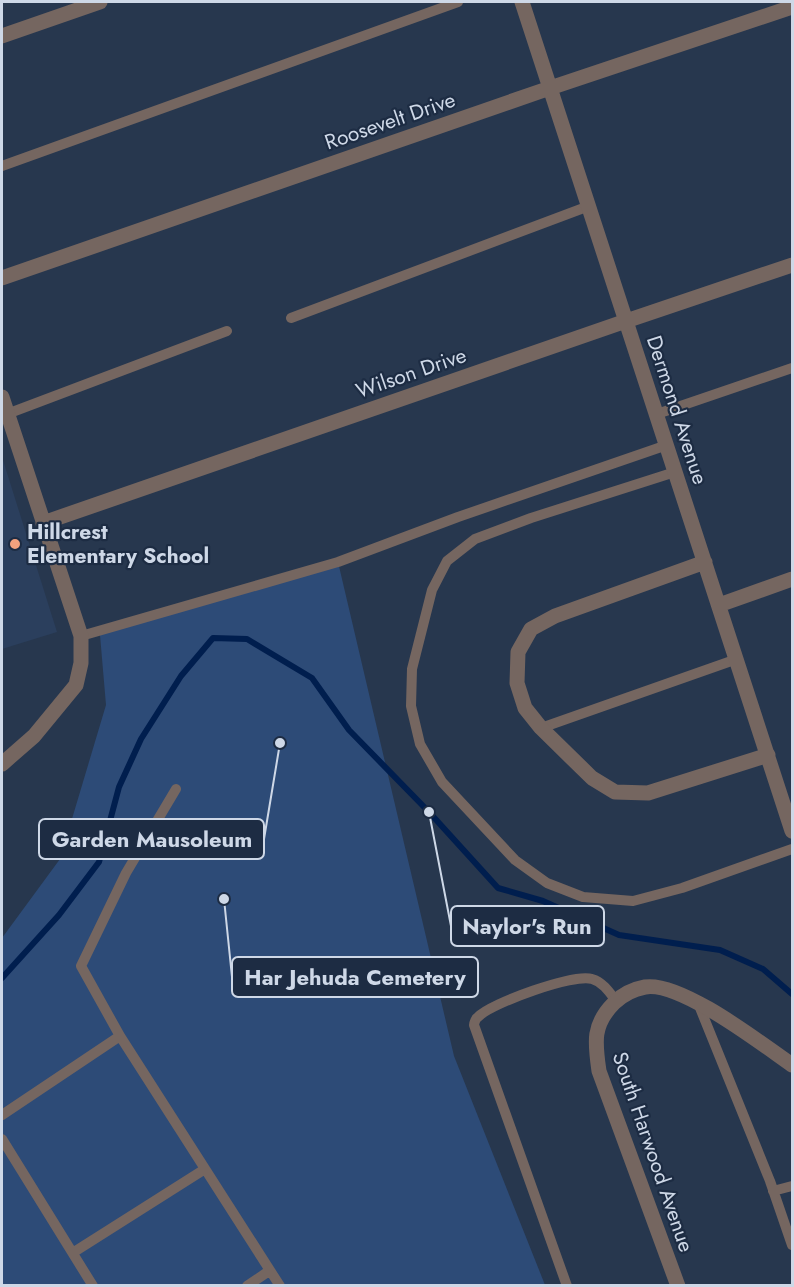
<svg xmlns="http://www.w3.org/2000/svg" width="794" height="1287" viewBox="0 0 794 1287" font-family="Jost,sans-serif">
	<style>
		.built { fill: #2b3f5d }
		.green { fill: #2d4b77 }
		.lines { fill: none; stroke-linecap: round; stroke-linejoin: round }
		.stream { stroke: #001e4e; stroke-width: 6 }
		.lane { stroke: #756660; stroke-width: 10 }
		.street { stroke: #756660; stroke-width: 15 }
		.poi-dot { fill: #f2a17e; stroke: #1d2c43; stroke-width: 2 }
		.labels { text-anchor: middle; dominant-baseline: central; stroke-width: 4.5; stroke-linejoin: round; paint-order: stroke }
		.street-label { font-size: 21px; fill: #ced8e7; stroke: #1d2c43 }
		.poi-label { font-size: 21px; font-weight: bold; fill: #ced8e7; stroke: #1d2c43; text-anchor: start }
		.leader { fill: none; stroke: #ced8e7; stroke-width: 2 }
		.callout-dot { fill: #ced8e7; stroke: #1d2c43; stroke-width: 2 }
		.callout { fill: #1d2c43; stroke: #ced8e7; stroke-width: 2 }
		.callout-label { font-size: 22px; text-anchor: middle; font-weight: bold; fill: #ced8e7 }
	</style>
	<rect width="100%" height="100%" fill="#27374e"/>
	<path class="built" d="M 2,457 L 57,632 L 2,649 Z"/>
	<path class="green" d="M 338,562 L 454,1056 L 545,1285 L 2,1285 L 2,938 L 60,859 L 106,705 L 100,635 Z"/>
	<g class="lines">
		<path class="stream" d="M 2,978 L 59,915 L 99,862 L 119,787 L 141,739 L 181,676 L 213,638 L 247,639 L 312,678 L 349,730 L 429,812 L 498,888 L 543,901 L 619,935 L 720,950 L 763,969 L 792,994"/>
		<path class="lane" d="M 2,166 L 458,2
			M 291,318 L 589,206
			M 7,414 L 227,331
			M 657,414 L 792,368
			M 675,472 L 531,518 L 475,539 L 447,561 L 432,590 L 412,669 L 411,706 L 420,744 L 442,782 L 515,860 L 547,883 L 583,897 L 633,901 L 682,888 L 792,849
			M 81,636 L 338,562 L 458,517 L 667,445
			M 541,728 L 737,659
			M 698,1003 L 770,1181 L 792,1245
			M 120,1036 L 280,1286
			M 2,1115 L 120,1036 L 81,966 L 126,873 L 176,789
			M 2,1139 L 93,1286
			M 773,1191 L 792,1186
			M 74,1252 L 205,1169
			M 247,1286 L 269,1271
			M 567,1286 L 474,1025 C 474,1023 476,1018 478,1017 C 491,1003 575,973 592,979 C 603,982 610,993 616,1001"/>
		<path class="street" d="M 522,2 L 792,831
			M 2,36 L 100,2
			M 2,278 L 550,88 L 792,7
			M 2,397 L 81,636 L 81,663 L 76,685 L 34,736 L 2,764
			M 43,523 L 626,321 L 792,265
			M 705,562 L 555,616 L 531,629 L 518,652 L 517,683 L 525,708 L 541,728 L 592,778 L 615,792 L 648,793 L 768,755
			M 719,605 L 792,579
			M 678,1286 L 599,1071 C 595,1043 592,1025 614,1003 C 622,995 634,989 645,987 C 681,981 763,1045 792,1065"/>
	</g>
	<circle class="poi-dot" cx="15" cy="544" r="6"/>
	<g class="labels">
		<g class="street-label">
			<text transform="translate(390 121) rotate(-19)">Roosevelt Drive</text>
			<text transform="translate(411 373) rotate(-19)">Wilson Drive</text>
			<text transform="translate(677 410) rotate(72)">Dermond Avenue</text>
			<text transform="translate(653 1152) rotate(71)">South Harwood Avenue</text>
		</g>
		<g class="poi-label">
			<text x="27" y="532">Hillcrest<tspan x="27" dy="24">Elementary School</tspan></text>
		</g>
	</g>
	<path class="leader" d="M280 743L264 839M429 812L451 926M224 899L232 977"/>
	<g class="callout-dot">
		<circle cx="280" cy="743" r="6"/>
		<circle cx="429" cy="812" r="6"/>
		<circle cx="224" cy="899" r="6"/>
	</g>
	<g class="callout">
		<rect x="39" y="819" width="225" height="40" rx="6"/>
		<rect x="451" y="906" width="153" height="40" rx="6"/>
		<rect x="232" y="957" width="246" height="40" rx="6"/>
	</g>
	<g class="callout-label">
		<text x="152" y="847">Garden Mausoleum</text>
		<text x="527" y="934">Naylor's Run</text>
		<text x="355" y="985">Har Jehuda Cemetery</text>
	</g>
	<rect width="794" height="1287" fill="none" stroke="#ced8e7" stroke-width="6"/>
</svg>
